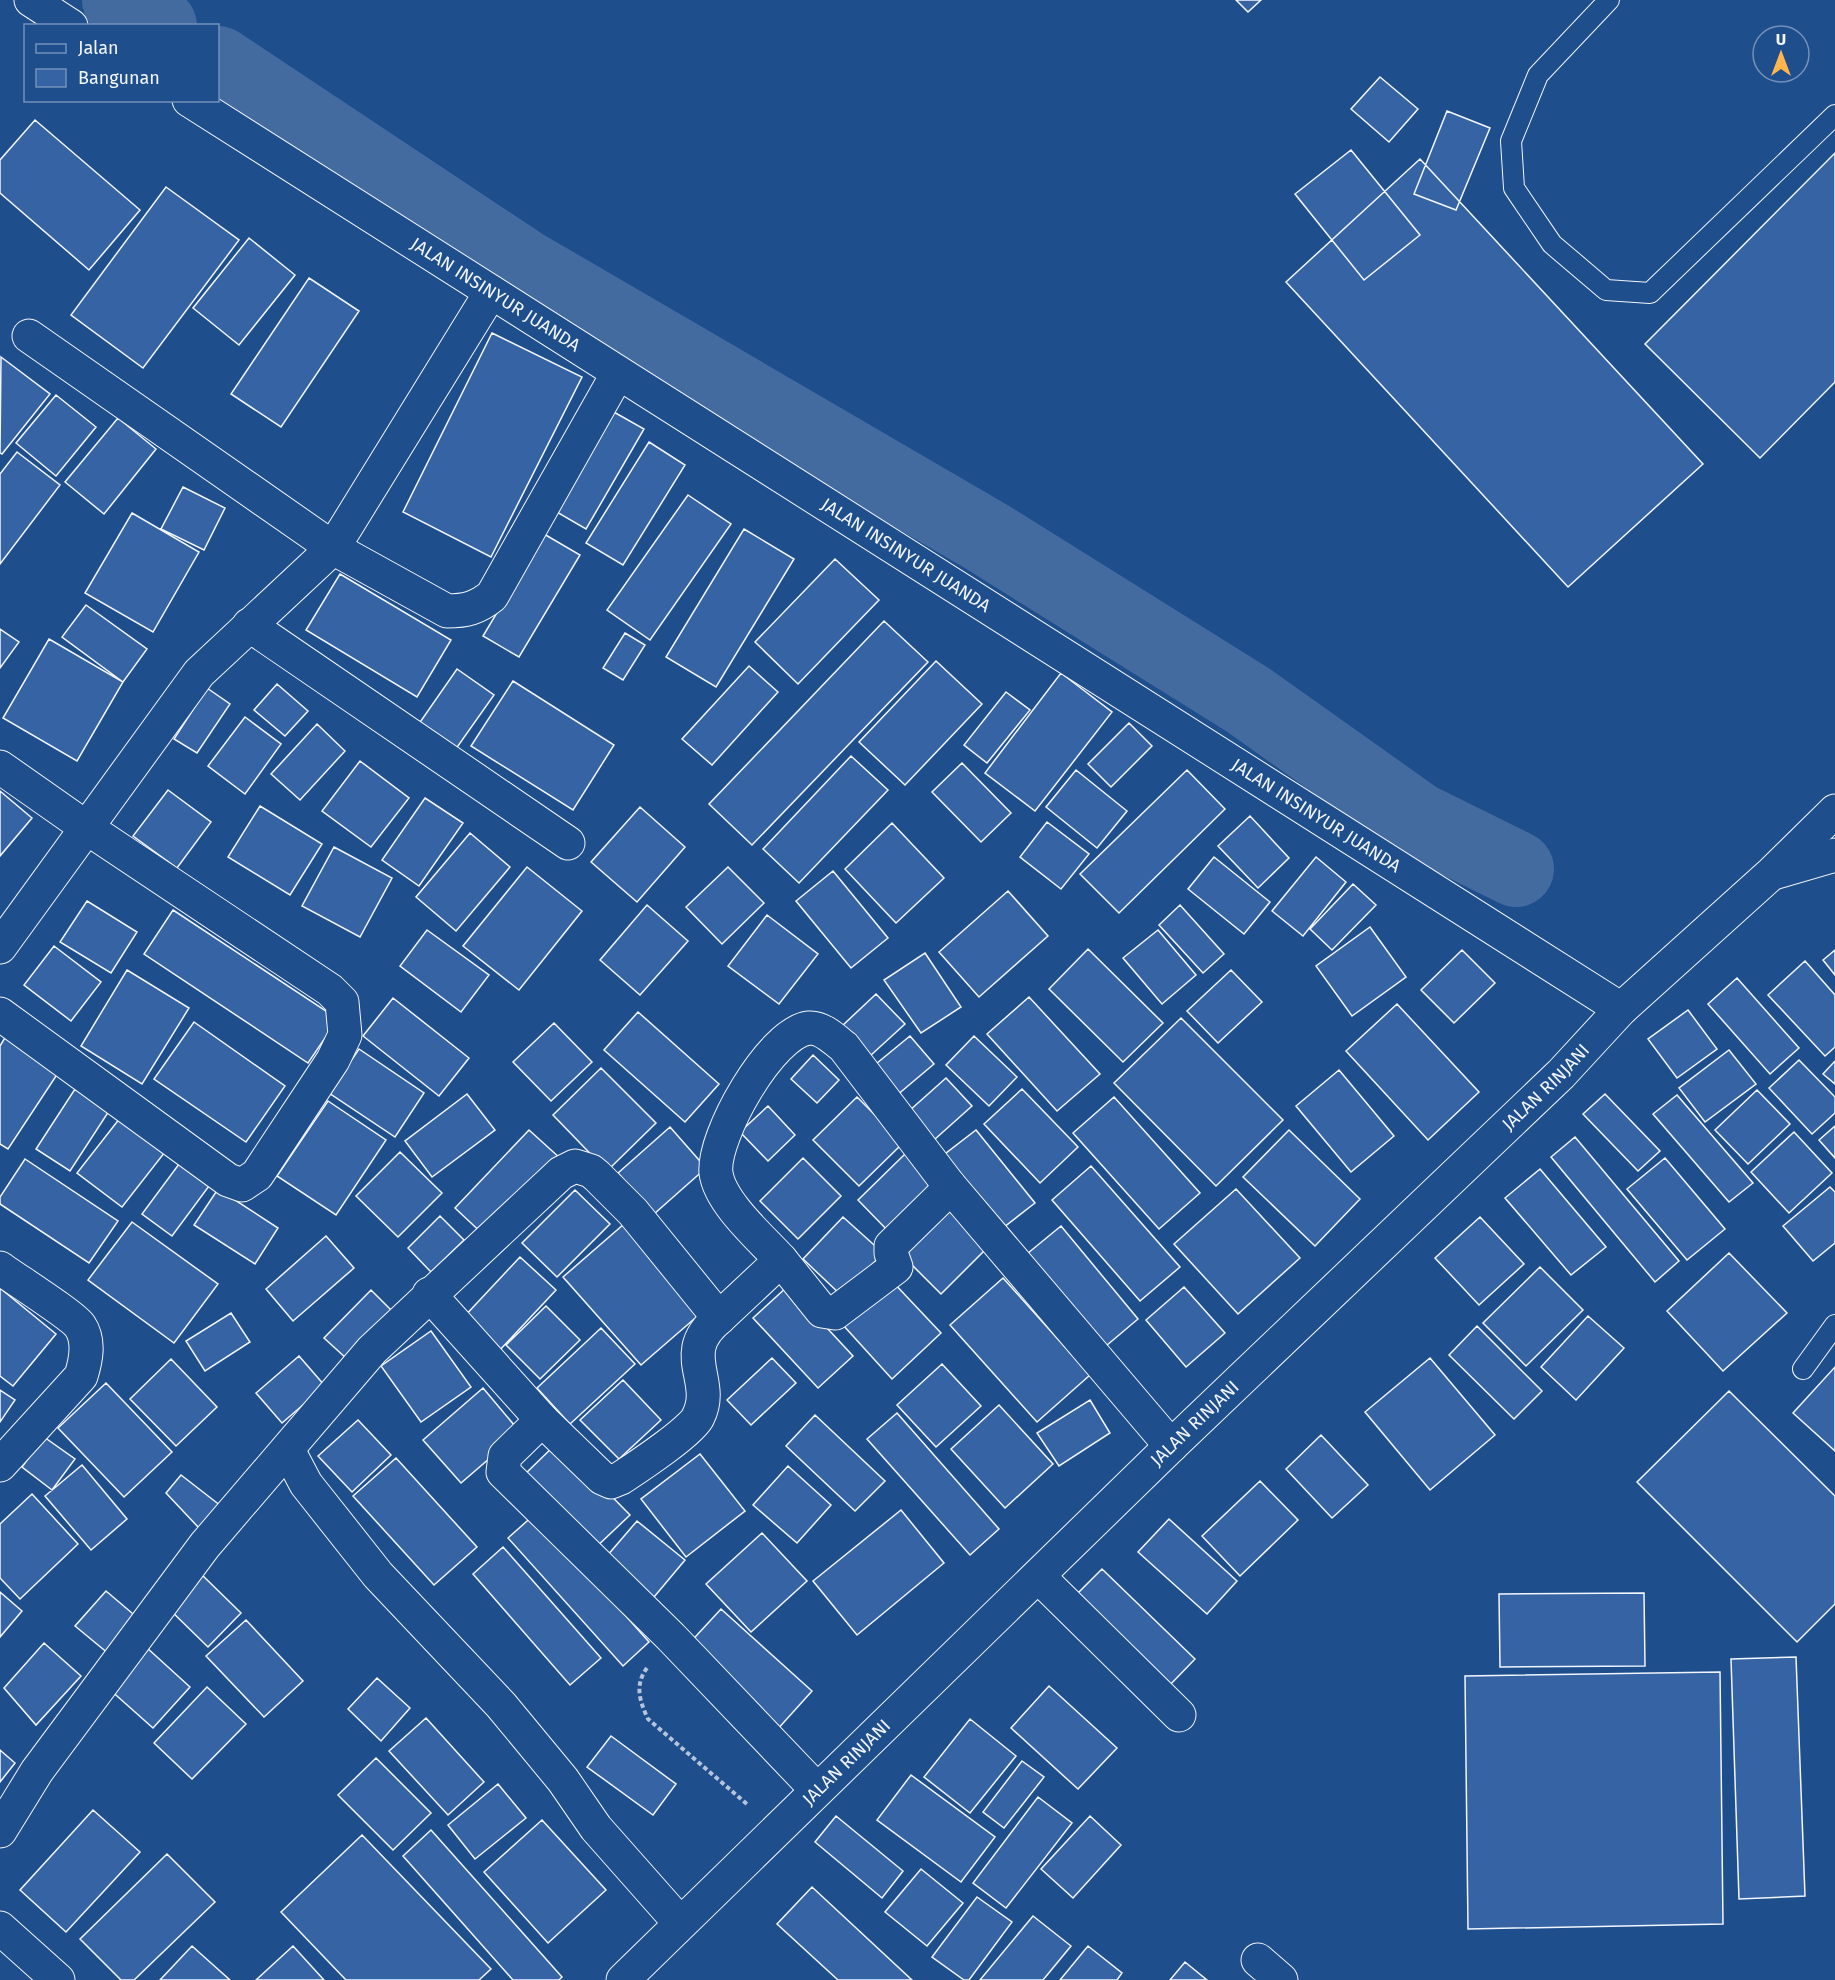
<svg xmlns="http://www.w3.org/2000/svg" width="1835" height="1980" viewBox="0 0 1835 1980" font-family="'Fira Sans',sans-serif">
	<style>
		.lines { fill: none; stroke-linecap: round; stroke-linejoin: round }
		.river { stroke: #446ba0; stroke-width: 76 }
		.building { fill: #3563a3; stroke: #f2f6ff; stroke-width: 1.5 }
		.lane-casing { stroke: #f2f6ff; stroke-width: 22 }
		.street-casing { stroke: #f2f6ff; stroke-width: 35 }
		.secondary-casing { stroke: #f2f6ff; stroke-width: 35 }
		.path { stroke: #b3c4dc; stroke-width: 4; stroke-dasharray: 4.5 3; stroke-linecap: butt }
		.lane { stroke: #1f4e8c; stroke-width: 20 }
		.street { stroke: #1f4e8c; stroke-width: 33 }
		.secondary { stroke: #1f4e8c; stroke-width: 33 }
		.labels { text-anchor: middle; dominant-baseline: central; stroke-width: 4.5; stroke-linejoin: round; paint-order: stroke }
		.street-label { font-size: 18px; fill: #f2f6ff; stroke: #1f4e8c }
	</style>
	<rect width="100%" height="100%" fill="#1f4e8c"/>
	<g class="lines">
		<path class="river" d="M 120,0 L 159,26
			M 218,64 L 522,266 L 987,537 L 1248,700 L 1417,820 L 1516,869"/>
	</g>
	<path class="building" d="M 1236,0 L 1261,0 L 1248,12 Z
		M 1380,77 L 1418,109 L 1389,142 L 1351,109 Z
		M 1447,111 L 1490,128 L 1456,210 L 1414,194 Z
		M 35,120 L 140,210 L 89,270 L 0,193 L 0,160 Z
		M 1351,150 L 1420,235 L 1364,280 L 1295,194 Z
		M 1835,153 L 1835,382 L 1760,458 L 1645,344 Z
		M 1420,159 L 1703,464 L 1568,587 L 1286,282 Z
		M 166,187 L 239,240 L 143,368 L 71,315 Z
		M 249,238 L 295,275 L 239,345 L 193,308 Z
		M 309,278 L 359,311 L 281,427 L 231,394 Z
		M 492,333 L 582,377 L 491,557 L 403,512 Z
		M 1,357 L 50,394 L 2,454 L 0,453 Z
		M 56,395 L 96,427 L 56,476 L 16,443 Z
		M 612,411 L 644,429 L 586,529 L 555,511 Z
		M 118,418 L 156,449 L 104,514 L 65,482 Z
		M 649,442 L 685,465 L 623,565 L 586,543 Z
		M 17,452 L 60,485 L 0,564 L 0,474 Z
		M 183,487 L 225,508 L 204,550 L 161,529 Z
		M 688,495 L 731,524 L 650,640 L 607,610 Z
		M 132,513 L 199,552 L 153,632 L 85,593 Z
		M 744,529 L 794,559 L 716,687 L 666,657 Z
		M 544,534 L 580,555 L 519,657 L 483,636 Z
		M 835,559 L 879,600 L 798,684 L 755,642 Z
		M 340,574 L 451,640 L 417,697 L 306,630 Z
		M 86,605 L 147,649 L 123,682 L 62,637 Z
		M 884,621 L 928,662 L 752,845 L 709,804 Z
		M 0,629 L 19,642 L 0,668 Z
		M 625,633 L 645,645 L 623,680 L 603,668 Z
		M 49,639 L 123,682 L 77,761 L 3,718 Z
		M 936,661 L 982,704 L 905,785 L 859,742 Z
		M 749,666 L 778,692 L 712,765 L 682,739 Z
		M 457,669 L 494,695 L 453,753 L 416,728 Z
		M 1061,673 L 1112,712 L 1035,811 L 985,773 Z
		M 513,681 L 614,745 L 573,810 L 471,746 Z
		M 277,684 L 308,711 L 285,736 L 254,710 Z
		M 207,688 L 230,704 L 197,753 L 174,739 Z
		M 1006,692 L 1030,710 L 987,763 L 964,745 Z
		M 245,717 L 281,744 L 245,794 L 208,766 Z
		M 1129,723 L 1152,746 L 1111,787 L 1088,764 Z
		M 317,724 L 345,751 L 300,800 L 271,774 Z
		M 851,756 L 888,790 L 799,883 L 763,849 Z
		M 360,761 L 409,798 L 371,847 L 322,811 Z
		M 962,763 L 1011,813 L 981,842 L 932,792 Z
		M 1076,770 L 1127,811 L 1097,848 L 1046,807 Z
		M 1187,770 L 1225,809 L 1119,913 L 1080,874 Z
		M 168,790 L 211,822 L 177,868 L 133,836 Z
		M 0,791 L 32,818 L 0,856 Z
		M 425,798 L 463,823 L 419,886 L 382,860 Z
		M 260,806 L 322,844 L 290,895 L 228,857 Z
		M 640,807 L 685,847 L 637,902 L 591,862 Z
		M 1250,816 L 1289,858 L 1258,888 L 1218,846 Z
		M 1047,822 L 1089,854 L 1061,889 L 1020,857 Z
		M 892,823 L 944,878 L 896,923 L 845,869 Z
		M 470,833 L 510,867 L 456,931 L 416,897 Z
		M 334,847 L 392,878 L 360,937 L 302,906 Z
		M 1214,857 L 1270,902 L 1244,934 L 1188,889 Z
		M 1316,857 L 1346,882 L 1303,936 L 1272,911 Z
		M 527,867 L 582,911 L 519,990 L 463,946 Z
		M 728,867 L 764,903 L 722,944 L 686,907 Z
		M 833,871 L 888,938 L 851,968 L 796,901 Z
		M 1353,884 L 1376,905 L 1332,950 L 1310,929 Z
		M 1008,891 L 1048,936 L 979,997 L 939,952 Z
		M 87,901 L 137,932 L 111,973 L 60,942 Z
		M 647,905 L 688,941 L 640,995 L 600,960 Z
		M 1180,905 L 1224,954 L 1203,973 L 1159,925 Z
		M 173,910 L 338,1019 L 308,1063 L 144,954 Z
		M 767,915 L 818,954 L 779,1004 L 728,966 Z
		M 1370,927 L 1406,977 L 1352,1016 L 1316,966 Z
		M 427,930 L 489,975 L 461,1012 L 400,966 Z
		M 1158,930 L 1196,975 L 1162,1004 L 1123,958 Z
		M 54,946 L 101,982 L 71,1021 L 24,985 Z
		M 1088,949 L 1163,1023 L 1123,1062 L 1049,989 Z
		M 1462,950 L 1495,983 L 1454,1023 L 1421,990 Z
		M 1835,950 L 1835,975 L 1823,960 Z
		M 925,953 L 961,1007 L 921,1033 L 884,980 Z
		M 1805,961 L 1835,995 L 1835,1047 L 1825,1056 L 1768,995 Z
		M 127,970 L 189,1008 L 142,1084 L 81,1046 Z
		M 1231,970 L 1262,1002 L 1218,1043 L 1187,1011 Z
		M 1737,978 L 1799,1048 L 1770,1074 L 1708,1004 Z
		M 876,994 L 905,1024 L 870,1056 L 842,1026 Z
		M 1029,997 L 1100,1074 L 1057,1111 L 987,1034 Z
		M 393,998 L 469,1058 L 439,1096 L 363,1036 Z
		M 1397,1004 L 1479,1092 L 1428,1140 L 1346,1051 Z
		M 1688,1010 L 1717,1049 L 1677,1078 L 1648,1039 Z
		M 638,1012 L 719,1084 L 685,1122 L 604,1050 Z
		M 1181,1018 L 1283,1120 L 1216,1186 L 1114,1083 Z
		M 194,1022 L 285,1086 L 246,1142 L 154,1079 Z
		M 554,1023 L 592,1062 L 551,1101 L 513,1062 Z
		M 6,1036 L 60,1070 L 8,1149 L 0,1144 L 0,1046 Z
		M 910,1036 L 934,1064 L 896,1096 L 871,1068 Z
		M 974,1036 L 1017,1077 L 989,1106 L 946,1065 Z
		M 359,1049 L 424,1093 L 395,1137 L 329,1093 Z
		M 1729,1050 L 1756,1084 L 1705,1122 L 1679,1088 Z
		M 813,1055 L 839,1080 L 817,1103 L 791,1079 Z
		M 1799,1060 L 1835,1097 L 1835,1113 L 1812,1134 L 1769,1088 Z
		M 1835,1061 L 1835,1084 L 1823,1074 Z
		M 601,1068 L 656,1123 L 607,1171 L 553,1115 Z
		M 1339,1070 L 1394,1136 L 1351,1172 L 1296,1106 Z
		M 946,1078 L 972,1106 L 934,1140 L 909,1111 Z
		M 75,1089 L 109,1111 L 70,1171 L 36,1149 Z
		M 1022,1089 L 1078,1147 L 1040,1183 L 984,1124 Z
		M 1757,1090 L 1790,1124 L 1748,1164 L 1715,1130 Z
		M 467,1094 L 495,1130 L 432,1177 L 405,1141 Z
		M 1605,1094 L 1660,1151 L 1638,1171 L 1583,1114 Z
		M 1677,1095 L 1753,1183 L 1729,1202 L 1653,1114 Z
		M 857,1097 L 903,1143 L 859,1186 L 813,1140 Z
		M 1114,1097 L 1200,1193 L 1159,1229 L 1073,1133 Z
		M 328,1101 L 386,1140 L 336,1215 L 277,1176 Z
		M 768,1106 L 795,1135 L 768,1161 L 740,1132 Z
		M 120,1118 L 165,1152 L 122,1207 L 77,1173 Z
		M 1835,1126 L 1835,1158 L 1819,1140 Z
		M 670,1127 L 706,1168 L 654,1214 L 618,1173 Z
		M 529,1130 L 561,1159 L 487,1238 L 455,1208 Z
		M 976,1130 L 1035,1203 L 999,1231 L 941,1157 Z
		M 1289,1130 L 1360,1199 L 1315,1246 L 1243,1177 Z
		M 1794,1132 L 1832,1173 L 1789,1213 L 1751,1172 Z
		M 1575,1137 L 1679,1261 L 1655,1282 L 1551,1157 Z
		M 400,1152 L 442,1193 L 398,1237 L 356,1196 Z
		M 905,1154 L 938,1188 L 891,1234 L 858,1200 Z
		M 803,1158 L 841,1196 L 798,1239 L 760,1201 Z
		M 1665,1158 L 1725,1229 L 1687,1260 L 1627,1189 Z
		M 25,1159 L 118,1221 L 89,1263 L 0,1204 L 0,1197 Z
		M 182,1160 L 212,1182 L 172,1236 L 142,1214 Z
		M 1091,1166 L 1180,1267 L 1140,1301 L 1052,1200 Z
		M 1540,1169 L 1606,1247 L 1571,1275 L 1505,1198 Z
		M 1830,1187 L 1835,1192 L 1835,1243 L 1813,1261 L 1783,1226 Z
		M 218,1189 L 278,1228 L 255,1264 L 194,1225 Z
		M 1236,1189 L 1300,1258 L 1238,1314 L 1174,1244 Z
		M 575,1190 L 610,1224 L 557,1277 L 522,1243 Z
		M 944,1204 L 988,1247 L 941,1294 L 898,1251 Z
		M 440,1216 L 464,1240 L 431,1272 L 408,1248 Z
		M 843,1217 L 883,1253 L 842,1296 L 803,1259 Z
		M 1480,1217 L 1524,1264 L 1479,1305 L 1435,1258 Z
		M 132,1222 L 218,1284 L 174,1343 L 88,1280 Z
		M 624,1224 L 701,1313 L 641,1365 L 563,1277 Z
		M 1061,1226 L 1138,1319 L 1100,1351 L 1022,1258 Z
		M 326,1236 L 354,1268 L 293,1321 L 266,1289 Z
		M 1729,1253 L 1787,1313 L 1723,1371 L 1667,1311 Z
		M 520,1257 L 556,1290 L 498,1352 L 462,1319 Z
		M 1540,1267 L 1583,1310 L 1526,1366 L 1483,1323 Z
		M 1003,1278 L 1090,1375 L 1037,1422 L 950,1325 Z
		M 891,1280 L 941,1333 L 892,1379 L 843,1325 Z
		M 788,1286 L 853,1356 L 818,1388 L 753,1318 Z
		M 1184,1287 L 1225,1333 L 1186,1367 L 1146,1320 Z
		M 0,1288 L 56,1334 L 13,1386 L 0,1376 Z
		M 371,1290 L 393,1312 L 347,1359 L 324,1338 Z
		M 546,1306 L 580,1340 L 540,1379 L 506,1345 Z
		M 231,1313 L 250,1342 L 205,1371 L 186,1341 Z
		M 1588,1316 L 1624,1348 L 1576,1400 L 1541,1367 Z
		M 1477,1326 L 1542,1391 L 1514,1419 L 1449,1355 Z
		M 601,1328 L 635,1364 L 570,1424 L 537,1388 Z
		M 431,1331 L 471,1387 L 421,1422 L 381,1366 Z
		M 299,1356 L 325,1386 L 282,1423 L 256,1393 Z
		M 772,1358 L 796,1383 L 751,1425 L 727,1400 Z
		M 1430,1358 L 1495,1435 L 1430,1490 L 1365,1412 Z
		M 171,1359 L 217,1407 L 176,1446 L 130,1399 Z
		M 942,1364 L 981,1406 L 936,1447 L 897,1405 Z
		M 1835,1367 L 1835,1451 L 1793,1413 Z
		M 623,1380 L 661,1420 L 619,1459 L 580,1420 Z
		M 106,1383 L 172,1452 L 124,1497 L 58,1428 Z
		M 483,1388 L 520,1432 L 461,1483 L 423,1440 Z
		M 0,1390 L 15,1400 L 0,1422 Z
		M 1729,1391 L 1835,1496 L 1835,1604 L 1797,1642 L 1637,1482 Z
		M 1090,1400 L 1110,1433 L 1059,1466 L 1037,1433 Z
		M 999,1405 L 1053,1464 L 1005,1508 L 951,1449 Z
		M 897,1413 L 999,1529 L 970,1555 L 867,1439 Z
		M 815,1415 L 885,1481 L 855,1511 L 786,1446 Z
		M 358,1420 L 391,1455 L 352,1492 L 318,1456 Z
		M 1321,1435 L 1368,1485 L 1332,1518 L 1286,1469 Z
		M 44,1437 L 75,1459 L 52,1490 L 22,1467 Z
		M 558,1442 L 630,1515 L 592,1551 L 521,1478 Z
		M 700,1454 L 745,1511 L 686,1557 L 641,1499 Z
		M 396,1458 L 477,1547 L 434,1585 L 353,1496 Z
		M 82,1465 L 127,1519 L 91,1550 L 45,1496 Z
		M 788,1466 L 831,1505 L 797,1543 L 753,1505 Z
		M 181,1475 L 221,1506 L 199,1528 L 166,1493 Z
		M 1260,1481 L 1298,1520 L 1240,1576 L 1202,1536 Z
		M 32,1494 L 78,1544 L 20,1599 L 0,1578 L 0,1524 Z
		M 901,1510 L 944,1563 L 857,1635 L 813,1581 Z
		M 535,1514 L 649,1642 L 623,1666 L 508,1538 Z
		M 1169,1519 L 1237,1581 L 1207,1614 L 1138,1552 Z
		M 637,1521 L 685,1560 L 649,1603 L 601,1563 Z
		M 762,1533 L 807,1581 L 751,1632 L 706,1584 Z
		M 503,1547 L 601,1658 L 570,1685 L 473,1574 Z
		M 1102,1569 L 1195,1659 L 1167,1688 L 1073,1598 Z
		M 199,1572 L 241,1613 L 208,1647 L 166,1606 Z
		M 106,1591 L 139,1619 L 109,1654 L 75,1626 Z
		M 0,1592 L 22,1611 L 0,1637 Z
		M 1644,1593 L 1645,1666 L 1500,1667 L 1499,1594 Z
		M 721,1609 L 812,1691 L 776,1731 L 685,1648 Z
		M 246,1620 L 303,1681 L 264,1717 L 206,1656 Z
		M 44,1643 L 81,1676 L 36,1725 L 4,1688 Z
		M 146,1647 L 190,1687 L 153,1728 L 108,1688 Z
		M 1796,1657 L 1805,1896 L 1739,1899 L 1731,1659 Z
		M 1720,1672 L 1723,1924 L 1468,1929 L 1465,1676 Z
		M 377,1678 L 410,1708 L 381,1741 L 348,1709 Z
		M 1049,1686 L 1117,1748 L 1078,1789 L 1011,1728 Z
		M 207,1687 L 246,1724 L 192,1779 L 154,1743 Z
		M 426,1718 L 484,1782 L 448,1815 L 389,1751 Z
		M 970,1719 L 1016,1756 L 970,1813 L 924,1777 Z
		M 611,1736 L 676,1784 L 653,1815 L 587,1767 Z
		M 0,1750 L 15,1763 L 0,1782 Z
		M 376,1758 L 431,1813 L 393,1850 L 338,1795 Z
		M 1022,1761 L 1044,1777 L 1004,1828 L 983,1812 Z
		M 911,1775 L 995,1837 L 961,1882 L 877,1820 Z
		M 498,1784 L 526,1818 L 475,1859 L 448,1825 Z
		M 1038,1797 L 1072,1823 L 1006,1908 L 973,1883 Z
		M 93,1810 L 140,1852 L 66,1932 L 20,1890 Z
		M 836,1816 L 903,1871 L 882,1898 L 815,1842 Z
		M 1090,1816 L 1121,1845 L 1073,1898 L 1041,1869 Z
		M 542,1820 L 606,1890 L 548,1943 L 484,1872 Z
		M 431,1830 L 562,1977 L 559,1980 L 513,1980 L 403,1856 Z
		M 362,1835 L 491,1969 L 479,1980 L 346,1980 L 281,1912 Z
		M 167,1854 L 215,1902 L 134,1980 L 121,1980 L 80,1939 Z
		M 921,1869 L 963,1903 L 927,1946 L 885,1912 Z
		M 812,1887 L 912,1980 L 838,1980 L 777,1924 Z
		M 977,1897 L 1012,1922 L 969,1980 L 964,1980 L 932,1957 Z
		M 1033,1916 L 1071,1946 L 1043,1980 L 980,1980 Z
		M 192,1946 L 230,1980 L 160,1980 Z
		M 293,1946 L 324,1980 L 256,1980 Z
		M 1088,1946 L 1122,1973 L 1117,1980 L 1060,1980 Z
		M 1185,1962 L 1207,1980 L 1170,1980 Z"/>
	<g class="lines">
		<defs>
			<path id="lane" d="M 1609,0 L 1538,75 L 1511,141 L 1514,188 L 1552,244 L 1606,290 L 1650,293 L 1835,115
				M 1803,1369 L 1835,1325"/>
			<g id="street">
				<path d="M 31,0 L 71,26"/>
				<path id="s1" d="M 189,100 L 1621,1009"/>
				<path d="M 29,336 L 333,548 L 447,611 C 466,611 477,608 492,596 L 618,373"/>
				<path d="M 249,625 L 568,843"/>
				<path d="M 0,767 L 87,828 L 330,990 L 342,1002 L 345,1035 L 333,1060 L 257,1175 L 242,1185 L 228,1180 L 0,1014"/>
				<path d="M 0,947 L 199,673 L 333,548 L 491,292"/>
				<path d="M 781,1260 L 822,1311 L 835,1313 L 896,1267 L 891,1253 L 891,1246 L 942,1196 L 949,1185"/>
				<path d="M 0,1268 C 15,1279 72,1315 80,1326 C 90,1341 86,1360 81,1376 L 0,1465"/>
				<path d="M 429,1294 L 542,1420 L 505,1456 L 503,1472 L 671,1637 L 817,1790"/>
				<path d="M 542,1420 L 602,1478 L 611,1482 L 621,1478 C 636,1468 692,1431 698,1417 C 717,1380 675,1354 719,1318"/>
				<path d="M 288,1450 L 306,1484 L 378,1575 L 501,1705 L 563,1780 L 596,1828 L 680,1923"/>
				<path d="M 1039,1577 L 1179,1715"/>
				<path d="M 0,1831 L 37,1771 L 205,1545 L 372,1350 L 561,1173 L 575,1166 L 591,1171 L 597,1176 L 633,1212 L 719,1318 L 781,1260 C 762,1239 720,1203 716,1173 C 712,1137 771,1032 809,1028 C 822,1027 834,1039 844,1047 L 949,1185 L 1171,1446"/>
				<path d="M 0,1928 L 58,1980"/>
				<path d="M 1258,1960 L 1281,1980"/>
			</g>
			<g id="secondary">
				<path d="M 1777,872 L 1835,855"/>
				<path id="s2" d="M 623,1980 L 1171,1446 L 1561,1074 L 1621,1009 L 1772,873 L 1835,811"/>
			</g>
		</defs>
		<use href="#lane" class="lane-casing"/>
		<use href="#street" class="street-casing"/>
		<use href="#secondary" class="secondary-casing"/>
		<path class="path" d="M 647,1668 C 634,1685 640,1702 648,1719 L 748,1805"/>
		<use href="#lane" class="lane"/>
		<use href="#street" class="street"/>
		<use href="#secondary" class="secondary"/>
	</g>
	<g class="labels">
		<g class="street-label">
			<text stroke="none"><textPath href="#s1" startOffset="363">JALAN INSINYUR JUANDA</textPath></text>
			<text stroke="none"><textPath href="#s1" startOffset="849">JALAN INSINYUR JUANDA</textPath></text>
			<text stroke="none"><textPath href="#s1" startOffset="1335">JALAN INSINYUR JUANDA</textPath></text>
			<text stroke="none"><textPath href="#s2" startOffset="1284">JALAN RINJANI</textPath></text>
			<text stroke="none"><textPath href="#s2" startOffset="798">JALAN RINJANI</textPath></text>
			<text stroke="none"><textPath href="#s2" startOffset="312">JALAN RINJANI</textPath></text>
		</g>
	</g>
	<rect x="24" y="24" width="195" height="78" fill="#1f4e8c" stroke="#7391ba" stroke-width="1.5"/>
	<rect x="36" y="44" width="30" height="9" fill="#1f4e8c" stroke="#7391ba" stroke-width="1.5"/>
	<text x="78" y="54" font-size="18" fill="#f2f6ff">Jalan</text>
	<rect x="36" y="69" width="30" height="18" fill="#3563a3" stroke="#7391ba" stroke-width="1.5"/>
	<text x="78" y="84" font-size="18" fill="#f2f6ff">Bangunan</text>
	<g transform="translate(1781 54)"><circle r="28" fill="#1f4e8c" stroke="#7391ba" stroke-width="1.5"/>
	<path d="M0-4.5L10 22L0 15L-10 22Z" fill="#ffb74d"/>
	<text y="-9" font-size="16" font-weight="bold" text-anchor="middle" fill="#f2f6ff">U</text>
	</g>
</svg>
